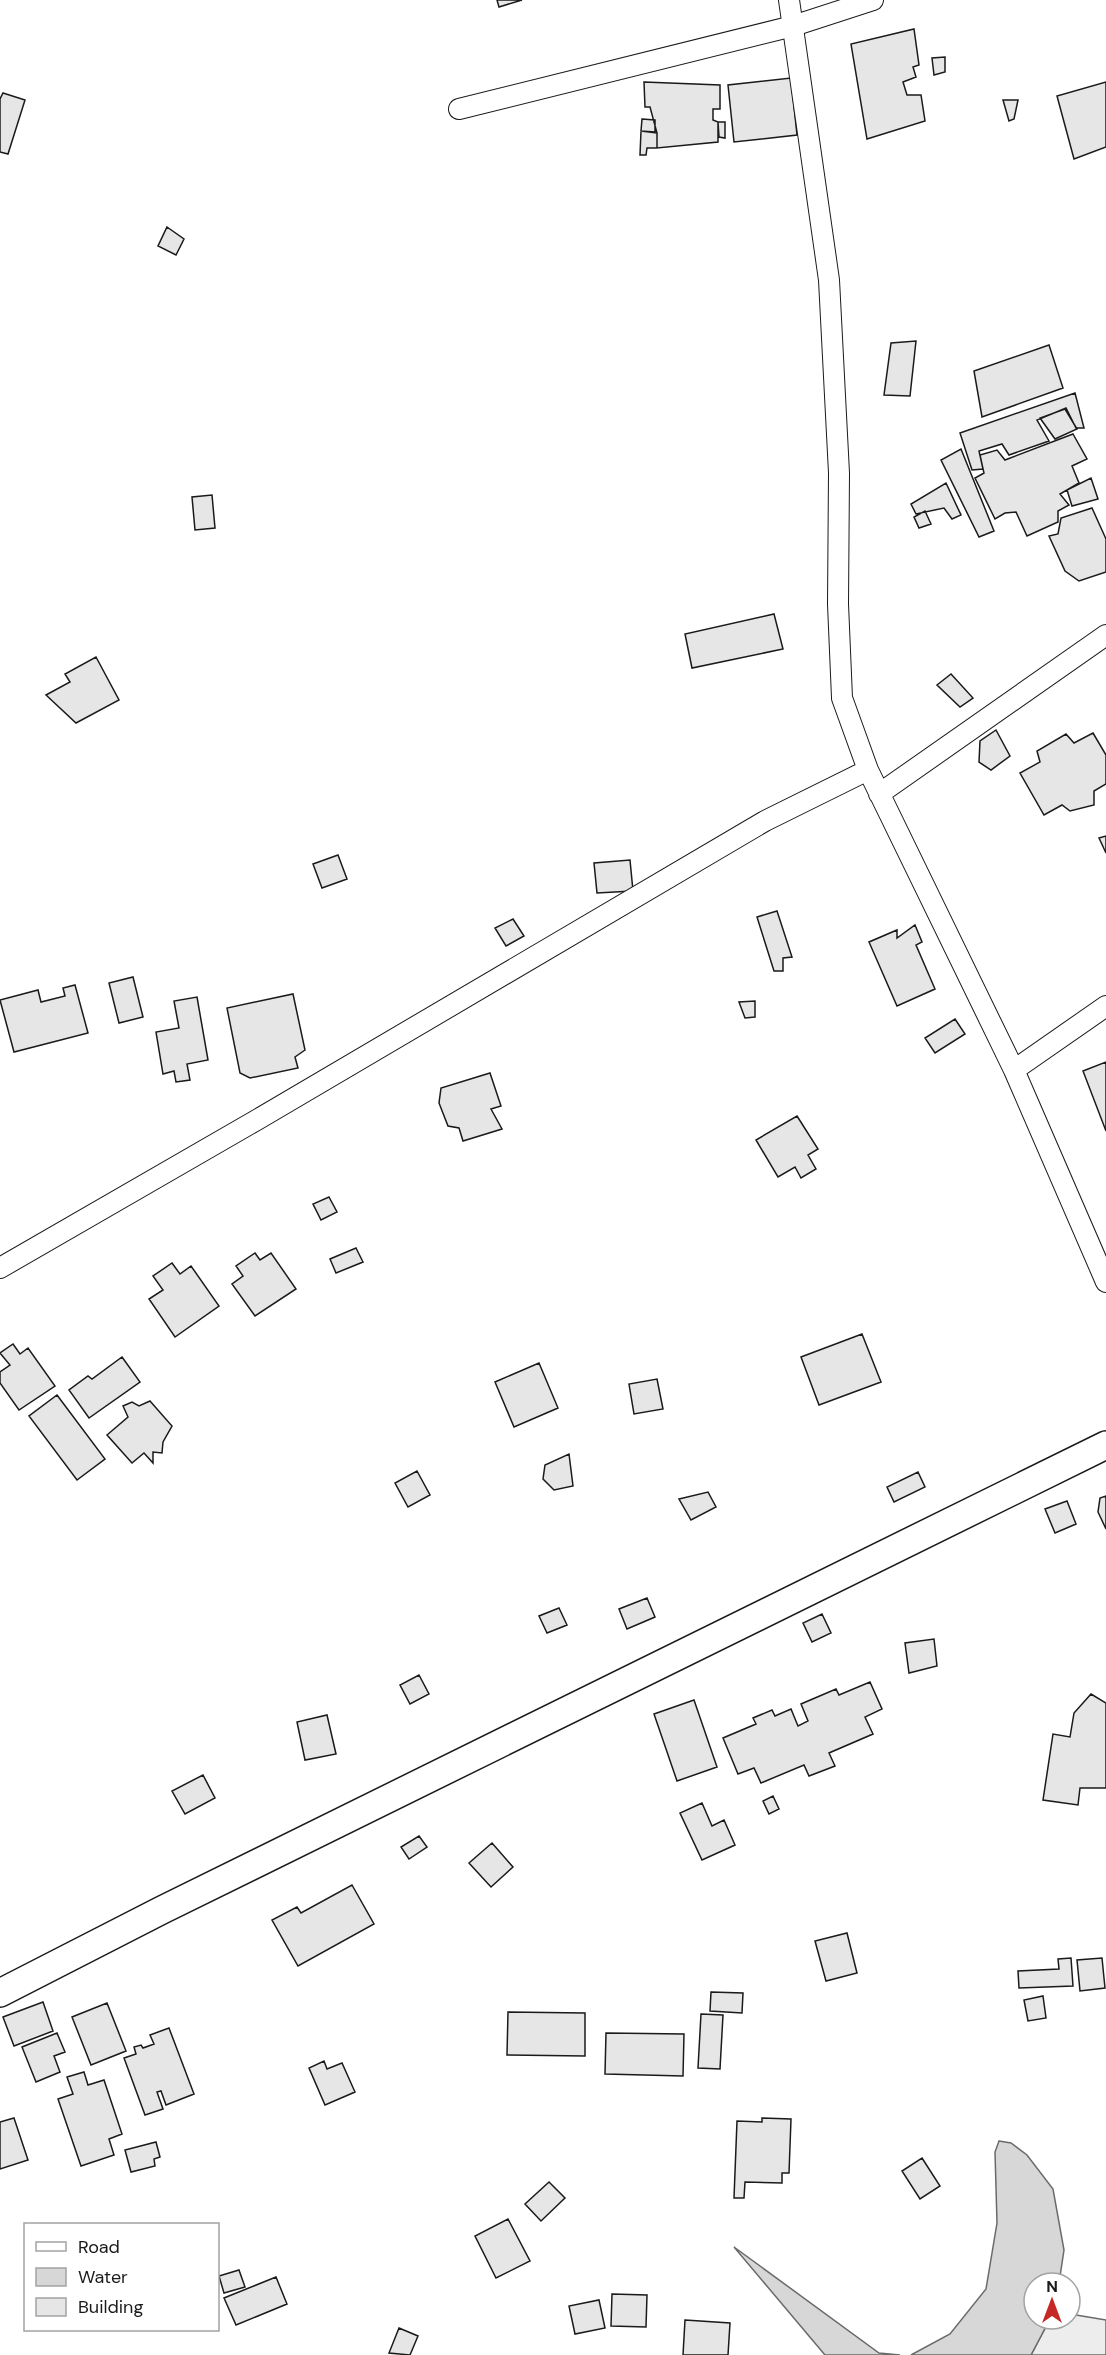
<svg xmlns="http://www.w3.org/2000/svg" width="1106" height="2355" viewBox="0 0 1106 2355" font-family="'DM Sans',sans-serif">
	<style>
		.built { fill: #ededed; stroke: #6a6a6a; stroke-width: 1.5 }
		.water { fill: #d7d7d7; stroke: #6a6a6a; stroke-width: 1.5 }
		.building { fill: #e6e6e6; stroke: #1a1a1a; stroke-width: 1.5 }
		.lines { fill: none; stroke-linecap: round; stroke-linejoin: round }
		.street-casing { stroke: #1a1a1a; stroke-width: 22 }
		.secondary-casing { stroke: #1a1a1a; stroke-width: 30 }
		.street { stroke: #fff; stroke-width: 20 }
		.secondary { stroke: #fff; stroke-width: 27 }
	</style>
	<rect width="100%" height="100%" fill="#fff"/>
	<path class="built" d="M 1070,2314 L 1106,2320 L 1106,2355 L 1031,2355 L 1050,2319 L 1070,2319 Z"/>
	<path class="water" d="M 999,2141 L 1011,2143 L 1027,2155 L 1053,2189 L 1064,2250 L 1059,2283 L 1034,2283 L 1034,2319 L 1050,2319 L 1031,2355 L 911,2355 L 950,2334 L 986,2289 L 997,2223 L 995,2152 Z
		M 734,2247 L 879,2353 L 900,2355 L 825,2355 Z"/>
	<path class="building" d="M 497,0 L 522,0 L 499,7 Z
		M 914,29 L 919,65 L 913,67 L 916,77 L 903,82 L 907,95 L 921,95 L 925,121 L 867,139 L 851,44 Z
		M 945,57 L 945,72 L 934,75 L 932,58 Z
		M 791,78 L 797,135 L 734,142 L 728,85 Z
		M 644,82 L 720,85 L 720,109 L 713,109 L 713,120 L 718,122 L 718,142 L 657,148 L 657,133 L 650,107 L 645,107 Z
		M 1106,82 L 1106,147 L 1074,159 L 1057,96 Z
		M 3,93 L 25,100 L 8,154 L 0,152 L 0,99 Z
		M 1003,100 L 1018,100 L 1014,119 L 1009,121 Z
		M 642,119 L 655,120 L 655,132 L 641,131 Z
		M 718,122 L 725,122 L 725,138 L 719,137 Z
		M 641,131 L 657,133 L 657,148 L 647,148 L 646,155 L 640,155 Z
		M 167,227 L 184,239 L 176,255 L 158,246 Z
		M 916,341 L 910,396 L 884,395 L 891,343 Z
		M 1049,345 L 1063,388 L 982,417 L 974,371 Z
		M 1075,393 L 1084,428 L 1076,428 L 1066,408 L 1037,420 L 1049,441 L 1009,455 L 1002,444 L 979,451 L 983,469 L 972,470 L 960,433 Z
		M 1065,409 L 1077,429 L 1055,439 L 1040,418 Z
		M 1073,434 L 1087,459 L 1072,466 L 1079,483 L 1060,494 L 1069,505 L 1058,511 L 1058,522 L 1027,536 L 1016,512 L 1005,513 L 995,519 L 975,478 L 984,473 L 980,455 L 997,450 L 1005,460 Z
		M 961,449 L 994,531 L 979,537 L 941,460 Z
		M 1091,478 L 1098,499 L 1072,506 L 1067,490 Z
		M 946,483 L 961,515 L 952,519 L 944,508 L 916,514 L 911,504 Z
		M 212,495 L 215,528 L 195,530 L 192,497 Z
		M 1092,508 L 1106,539 L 1106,572 L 1079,581 L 1065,571 L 1049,536 L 1058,534 L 1061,518 Z
		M 925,511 L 931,524 L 919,528 L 914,517 Z
		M 774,614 L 783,649 L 692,668 L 685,634 Z
		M 96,657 L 119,700 L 76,723 L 46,695 L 70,682 L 65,674 Z
		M 951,674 L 973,698 L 960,707 L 937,685 Z
		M 996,730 L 1010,756 L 991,770 L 979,762 L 980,741 Z
		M 1093,733 L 1106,755 L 1106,784 L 1094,791 L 1094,805 L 1070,811 L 1062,805 L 1044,815 L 1020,773 L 1040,762 L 1037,751 L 1066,734 L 1074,743 Z
		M 1106,836 L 1106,853 L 1099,838 Z
		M 338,855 L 347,879 L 322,888 L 313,864 Z
		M 630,860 L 633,891 L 597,893 L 594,863 Z
		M 777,911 L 792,957 L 783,958 L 783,971 L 774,971 L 757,917 Z
		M 513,919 L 524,936 L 506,946 L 495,928 Z
		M 915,925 L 922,942 L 916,945 L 935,989 L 897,1006 L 869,942 L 897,930 L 897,938 Z
		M 133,977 L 143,1017 L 119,1023 L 109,983 Z
		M 75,985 L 88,1033 L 14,1052 L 0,1000 L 38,990 L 41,1002 L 65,996 L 63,988 Z
		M 293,994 L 305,1050 L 295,1057 L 298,1068 L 250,1078 L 240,1073 L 227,1008 Z
		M 197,997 L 208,1060 L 187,1064 L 190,1080 L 176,1082 L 174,1071 L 163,1074 L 156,1032 L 179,1028 L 174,1001 Z
		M 755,1001 L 755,1017 L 745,1018 L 739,1002 Z
		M 955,1019 L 965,1034 L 935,1053 L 925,1038 Z
		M 1106,1062 L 1106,1131 L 1083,1071 Z
		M 490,1073 L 501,1106 L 491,1109 L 502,1129 L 463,1141 L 459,1128 L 448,1126 L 439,1103 L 441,1088 Z
		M 797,1116 L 818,1149 L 808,1155 L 816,1169 L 801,1178 L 795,1167 L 778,1177 L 756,1140 Z
		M 329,1197 L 337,1212 L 321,1220 L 313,1204 Z
		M 356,1248 L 363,1262 L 336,1273 L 330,1259 Z
		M 255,1253 L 260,1260 L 271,1253 L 296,1289 L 255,1316 L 232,1284 L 243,1276 L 236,1266 Z
		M 172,1263 L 180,1274 L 191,1266 L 219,1306 L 175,1337 L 149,1299 L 163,1290 L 153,1276 Z
		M 862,1334 L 881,1382 L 819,1405 L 801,1357 Z
		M 13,1344 L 20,1354 L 28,1348 L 55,1386 L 19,1410 L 0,1383 L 0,1372 L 10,1365 L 0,1353 Z
		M 122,1357 L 140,1382 L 89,1418 L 69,1390 L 88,1376 L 92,1379 Z
		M 539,1363 L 558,1408 L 514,1427 L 495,1382 Z
		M 657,1379 L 663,1409 L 634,1414 L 629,1384 Z
		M 57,1395 L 105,1459 L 77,1480 L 29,1416 Z
		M 150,1401 L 172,1426 L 163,1442 L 162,1453 L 153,1452 L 153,1463 L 144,1453 L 132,1463 L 107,1435 L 128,1417 L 123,1406 L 132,1402 L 139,1406 Z
		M 569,1454 L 573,1486 L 554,1490 L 543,1479 L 545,1465 Z
		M 417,1471 L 430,1495 L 408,1507 L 395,1483 Z
		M 918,1472 L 925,1487 L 894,1502 L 887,1487 Z
		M 708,1492 L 716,1507 L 691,1520 L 679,1499 Z
		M 1106,1496 L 1106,1529 L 1098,1512 L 1100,1498 Z
		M 1067,1501 L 1076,1524 L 1055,1533 L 1045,1509 Z
		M 647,1598 L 655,1617 L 627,1629 L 619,1609 Z
		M 559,1608 L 567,1625 L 547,1633 L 539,1616 Z
		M 822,1614 L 831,1633 L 812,1642 L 803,1623 Z
		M 934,1639 L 937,1666 L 909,1673 L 905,1643 Z
		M 419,1675 L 429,1694 L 410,1704 L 400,1685 Z
		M 870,1682 L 882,1709 L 865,1717 L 873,1734 L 829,1753 L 835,1766 L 809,1776 L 804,1765 L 761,1783 L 754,1768 L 738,1774 L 723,1738 L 756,1724 L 753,1718 L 772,1710 L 775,1716 L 791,1709 L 798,1726 L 808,1721 L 801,1704 L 836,1689 L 839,1695 Z
		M 1091,1694 L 1106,1703 L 1106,1788 L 1080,1788 L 1078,1805 L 1043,1800 L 1053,1734 L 1070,1737 L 1074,1713 Z
		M 694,1700 L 717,1767 L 677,1781 L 654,1714 Z
		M 327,1715 L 336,1754 L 305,1760 L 297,1722 Z
		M 203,1775 L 215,1798 L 185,1814 L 172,1791 Z
		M 773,1796 L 779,1809 L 769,1814 L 763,1801 Z
		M 702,1803 L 712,1826 L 724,1820 L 735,1845 L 702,1860 L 680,1813 Z
		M 419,1836 L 427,1847 L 409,1859 L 401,1847 Z
		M 492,1843 L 513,1867 L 491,1887 L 469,1863 Z
		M 352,1885 L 374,1924 L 298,1966 L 272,1920 L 297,1907 L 301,1913 Z
		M 847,1933 L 857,1973 L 826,1981 L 815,1941 Z
		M 1071,1958 L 1073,1986 L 1019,1988 L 1018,1971 L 1059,1969 L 1058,1959 Z
		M 1102,1958 L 1105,1988 L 1080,1991 L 1077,1960 Z
		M 711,1992 L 743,1993 L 742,2013 L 710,2011 Z
		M 1043,1996 L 1046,2018 L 1028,2021 L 1024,2000 Z
		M 43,2002 L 53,2031 L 14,2046 L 3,2017 Z
		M 107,2003 L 126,2051 L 91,2065 L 72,2017 Z
		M 508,2012 L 585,2013 L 585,2056 L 507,2055 Z
		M 701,2014 L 723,2015 L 720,2069 L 698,2068 Z
		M 169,2028 L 194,2094 L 166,2105 L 161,2091 L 157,2092 L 163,2109 L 145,2115 L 124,2058 L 136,2054 L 134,2047 L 141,2045 L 143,2048 L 154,2044 L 150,2035 Z
		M 57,2033 L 65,2052 L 54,2056 L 60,2072 L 36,2082 L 22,2047 Z
		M 606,2033 L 684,2034 L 683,2076 L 605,2074 Z
		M 324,2061 L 327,2069 L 342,2063 L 355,2092 L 325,2105 L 309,2068 Z
		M 84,2072 L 88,2085 L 104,2080 L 122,2134 L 109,2139 L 114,2155 L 81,2166 L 58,2099 L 73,2094 L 67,2077 Z
		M 14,2118 L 28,2160 L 0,2169 L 0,2122 Z
		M 762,2118 L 791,2119 L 789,2173 L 782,2173 L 782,2183 L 745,2182 L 744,2198 L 734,2198 L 737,2121 L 762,2122 Z
		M 156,2142 L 160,2157 L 154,2159 L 155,2166 L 131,2172 L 125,2150 Z
		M 922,2158 L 940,2186 L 920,2199 L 902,2171 Z
		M 549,2182 L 565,2198 L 541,2221 L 525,2204 Z
		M 508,2219 L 530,2261 L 496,2278 L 475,2236 Z
		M 239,2270 L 245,2287 L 224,2293 L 219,2276 Z
		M 276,2277 L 287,2304 L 236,2325 L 224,2298 Z
		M 612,2294 L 647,2295 L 646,2327 L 611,2326 Z
		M 599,2300 L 605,2328 L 575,2334 L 569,2306 Z
		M 685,2320 L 730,2323 L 728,2355 L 683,2355 Z
		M 399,2328 L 418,2336 L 410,2355 L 389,2353 Z"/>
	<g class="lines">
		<defs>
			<path id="street" d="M 789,0 L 829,280 L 839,473 L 838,604 L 842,698 L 868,770 L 1014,1070 L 1106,1282
				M 459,109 L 793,26 L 873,0
				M 879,794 L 1106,635
				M 1014,1070 L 1106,1006
				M 0,1268 L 255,1121 L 765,821 L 868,770"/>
			<path id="secondary" d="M 0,1993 L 162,1910 L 1106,1445"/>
		</defs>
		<use href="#street" class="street-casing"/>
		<use href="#secondary" class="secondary-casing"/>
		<use href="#street" class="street"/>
		<use href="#secondary" class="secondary"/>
	</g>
	<rect x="24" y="2223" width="195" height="108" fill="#ffffff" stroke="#a3a3a3" stroke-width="1.5"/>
	<rect x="36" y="2242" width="30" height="9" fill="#ffffff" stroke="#a3a3a3" stroke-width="1.5"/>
	<text x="78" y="2253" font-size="18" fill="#1a1a1a">Road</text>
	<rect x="36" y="2268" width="30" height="18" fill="#d7d7d7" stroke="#a3a3a3" stroke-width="1.5"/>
	<text x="78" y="2283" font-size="18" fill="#1a1a1a">Water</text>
	<rect x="36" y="2298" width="30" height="18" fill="#e6e6e6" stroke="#a3a3a3" stroke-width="1.5"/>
	<text x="78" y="2313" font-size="18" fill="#1a1a1a">Building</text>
	<g transform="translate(1052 2301)"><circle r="28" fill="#ffffff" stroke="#a3a3a3" stroke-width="1.5"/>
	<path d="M0-4.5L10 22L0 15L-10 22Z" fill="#c62828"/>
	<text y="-9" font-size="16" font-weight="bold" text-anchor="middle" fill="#1a1a1a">N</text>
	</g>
</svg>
